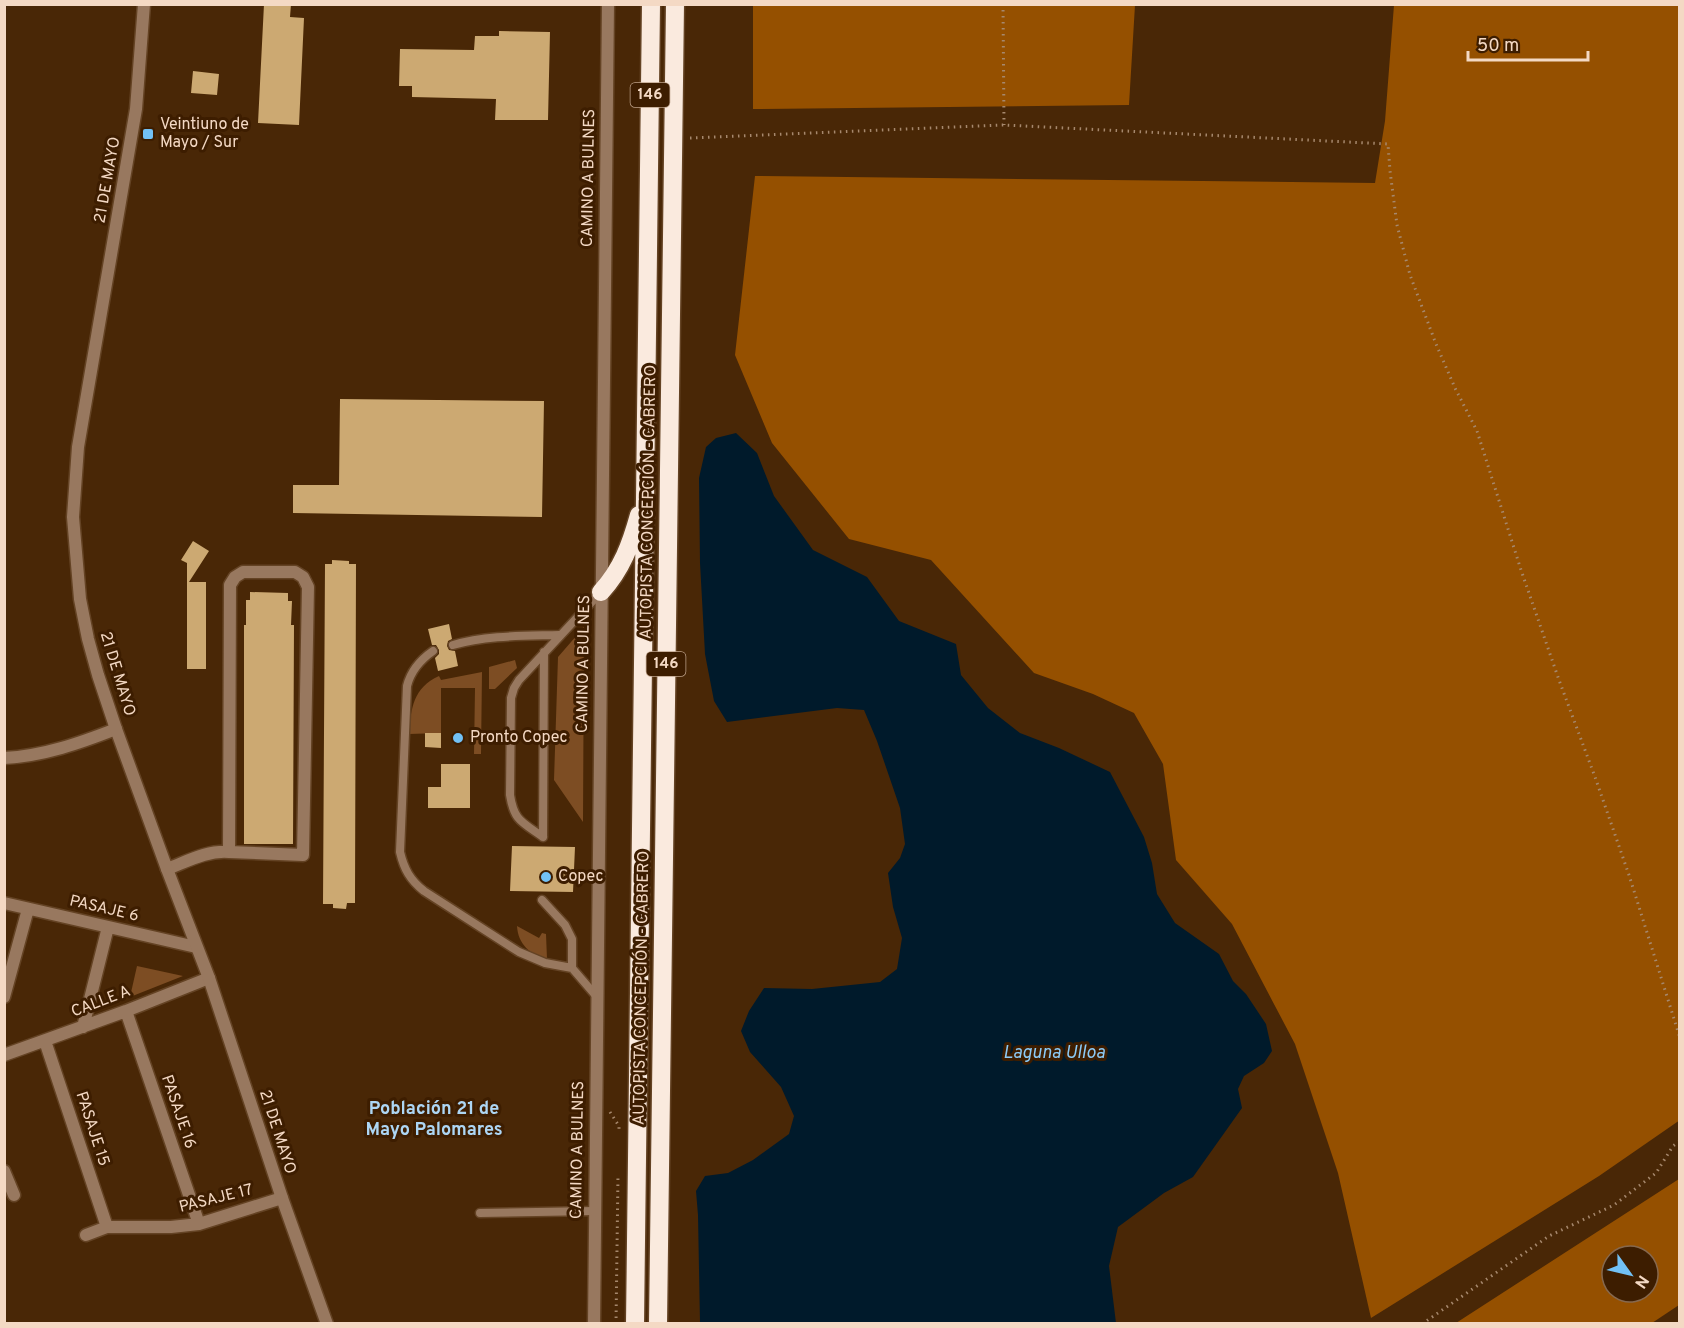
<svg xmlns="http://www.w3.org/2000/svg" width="1684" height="1328" viewBox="0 0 1684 1328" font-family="Overpass,sans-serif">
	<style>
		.green { fill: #7d4d23 }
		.forest { fill: #955000; fill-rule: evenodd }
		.water { fill: #001a2b }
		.building { fill: #cca972 }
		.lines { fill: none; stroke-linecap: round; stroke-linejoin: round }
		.service-casing { stroke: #644324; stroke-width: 11 }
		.minor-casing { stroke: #644324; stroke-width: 15 }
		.tertiary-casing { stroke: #644324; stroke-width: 15 }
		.motorway-casing { stroke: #644324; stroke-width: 21 }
		.path { stroke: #a6886d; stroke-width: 3; stroke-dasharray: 1.5 4.5; stroke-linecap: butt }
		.service { stroke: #98785f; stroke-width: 8 }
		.minor { stroke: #98785f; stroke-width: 12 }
		.tertiary { stroke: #98785f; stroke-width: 12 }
		.motorway { stroke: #faeade; stroke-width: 18 }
		.poi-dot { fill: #72c1f5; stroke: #3d1d00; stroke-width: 2 }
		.labels { text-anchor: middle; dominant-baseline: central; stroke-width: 6; stroke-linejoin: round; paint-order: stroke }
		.shield { fill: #3d1d00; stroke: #bda189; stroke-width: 1.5 }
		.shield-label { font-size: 15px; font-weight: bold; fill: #f4d9c4 }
		.poi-label { font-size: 16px; fill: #f4d9c4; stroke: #3d1d00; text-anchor: start }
		.street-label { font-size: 16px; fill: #f4d9c4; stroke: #3d1d00 }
		.water-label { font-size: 18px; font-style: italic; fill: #8ccbf7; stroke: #3d1d00 }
		.neighbourhood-label { font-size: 18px; font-weight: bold; fill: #add6f4; stroke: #3d1d00 }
	</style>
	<rect width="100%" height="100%" fill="#492706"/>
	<path class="green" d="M 584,627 L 583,822 L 554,780 L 558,657 Z
		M 515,660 L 517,668 L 495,689 L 489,689 L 489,667 Z
		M 482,672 L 481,754 L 474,754 L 475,688 L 441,688 L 441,733 L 409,734 C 411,708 413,688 439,676 L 441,680 Z
		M 517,926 L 539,938 L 542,933 L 546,934 L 547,959 C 530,955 518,944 517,926 Z
		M 137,966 L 183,976 L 130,997 Z"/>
	<path class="forest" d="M 753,5 L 1135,5 L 1129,105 L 753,109 Z
		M 1394,5 L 1679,5 L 1680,1120 L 1599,1176 L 1371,1318 L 1338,1173 L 1295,1044 L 1232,924 L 1176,860 L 1163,764 L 1134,713 L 1093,694 L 1034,673 L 931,560 L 849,539 L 772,443 L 735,355 L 755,176 L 1375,183 L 1385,121 Z
		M 1679,1179 L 1679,1305 L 1652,1323 L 1456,1323 ZM 1612,1256 L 1648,1256 L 1648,1292 L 1612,1292 Z"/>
	<path class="water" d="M 736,433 L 757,453 L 774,496 L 813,550 L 867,577 L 899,621 L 956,644 L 961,675 L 988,708 L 1020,733 L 1059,748 L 1110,772 L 1144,837 L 1152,863 L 1157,894 L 1175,923 L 1219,954 L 1233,981 L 1246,994 L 1266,1024 L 1272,1051 L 1264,1063 L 1244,1076 L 1238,1089 L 1242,1108 L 1193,1177 L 1164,1193 L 1118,1227 L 1109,1266 L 1116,1323 L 700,1323 L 698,1215 L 696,1191 L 705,1176 L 728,1173 L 753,1160 L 789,1134 L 794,1116 L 781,1087 L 750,1052 L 741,1031 L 749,1011 L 764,988 L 812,989 L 880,982 L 897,969 L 902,938 L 893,907 L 888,873 L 900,858 L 905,844 L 900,808 L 877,741 L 864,710 L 837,708 L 727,722 L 714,701 L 705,654 L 700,563 L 699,478 L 706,447 L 716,438 Z"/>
	<path class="building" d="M 264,4 L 291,4 L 290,17 L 304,18 L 299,125 L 258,123 Z
		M 499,31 L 550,32 L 548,120 L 495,120 L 496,99 L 412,97 L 412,86 L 399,86 L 400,49 L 474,50 L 475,36 L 499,36 Z
		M 193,71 L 219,74 L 217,95 L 191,93 Z
		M 340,399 L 544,401 L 542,517 L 293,513 L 293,485 L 339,485 Z
		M 193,541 L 209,551 L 189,582 L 206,582 L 206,669 L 187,669 L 187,563 L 181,560 Z
		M 332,560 L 349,561 L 349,564 L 356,564 L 355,903 L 347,903 L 346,909 L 333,908 L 333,904 L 323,904 L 325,564 L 332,564 Z
		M 250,592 L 288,593 L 288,601 L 292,601 L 291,625 L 294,625 L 293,844 L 244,844 L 244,625 L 246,625 L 246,600 L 250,600 Z
		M 449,624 L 452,639 L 448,641 L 447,646 L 449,650 L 455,651 L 458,666 L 438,671 L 435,658 L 439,654 L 439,650 L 436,645 L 432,645 L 428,629 Z
		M 425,733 L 441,733 L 441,748 L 425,747 Z
		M 441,764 L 470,764 L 470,808 L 428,808 L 428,787 L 441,787 Z
		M 512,846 L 575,847 L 573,892 L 510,891 Z"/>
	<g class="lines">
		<defs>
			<path id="service" d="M 453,645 C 487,635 524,636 559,635
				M 433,651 C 420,660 411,670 407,686 L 400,852 C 404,869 410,880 424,891 L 519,952 L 545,963 L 572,968 L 597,997
				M 543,837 C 522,822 514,821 510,795 L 511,698 L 514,688 L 519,680 L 601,592
				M 543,837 L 544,652
				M 542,900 L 565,925 L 572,939 L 572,968
				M 480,1213 L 594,1211"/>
			<path id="minor" d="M 4,758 C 44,756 80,743 116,729
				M 167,869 C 186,862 207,850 229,852 L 303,855 L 308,587 L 303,577 L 295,572 L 243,572 L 235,577 L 230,585 L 229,852
				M 4,903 L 196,947
				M 4,997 L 28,909
				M 126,1011 L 199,1224
				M 83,1027 L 108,927
				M 45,1041 L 107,1227
				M 4,1055 L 126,1011 L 209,978
				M 4,1171 L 14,1195
				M 86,1235 L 107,1227 L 171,1227 L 199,1224 L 282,1198"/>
			<path id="tertiary" d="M 144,4 L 136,109 L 78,447 L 73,517 L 80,599 L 88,639 L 98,675 L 116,729 L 167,869 L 209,978 L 282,1198 L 327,1324
				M 594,1324 L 608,4"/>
			<path id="motorway" d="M 601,592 C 622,569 631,544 639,515
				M 635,1324 L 651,4
				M 658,1324 L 675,4"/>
		</defs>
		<use href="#service" class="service-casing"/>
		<use href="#minor" class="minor-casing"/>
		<use href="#tertiary" class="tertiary-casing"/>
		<use href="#motorway" class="motorway-casing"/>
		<path class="path" d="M 1003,4 L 1004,125
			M 690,138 L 1004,125 L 1388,144 L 1390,171 L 1397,225 L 1410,275 L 1436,344 L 1455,388 L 1477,431 L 1521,570 L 1559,680 L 1595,777 L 1629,875 L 1680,1038
			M 610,1112 L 619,1126 L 619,1130
			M 616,1324 L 618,1175
			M 1422,1324 L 1549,1236 L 1614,1205 L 1656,1173 L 1673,1146 L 1680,1141"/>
		<use href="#service" class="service"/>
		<use href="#minor" class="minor"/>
		<use href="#tertiary" class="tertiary"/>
		<use href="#motorway" class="motorway"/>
	</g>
	<g class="poi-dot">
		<rect x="142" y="128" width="12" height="12" rx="3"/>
		<circle cx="458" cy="738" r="6"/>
		<circle cx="546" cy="877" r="6"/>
	</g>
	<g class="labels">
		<g class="shield">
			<rect x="630.5" y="83" width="39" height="24" rx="4.5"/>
			<rect x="646.5" y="652" width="39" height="24" rx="4.5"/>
		</g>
		<g class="shield-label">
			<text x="650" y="95">146</text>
			<text x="666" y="664">146</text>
		</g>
		<g class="poi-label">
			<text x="160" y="125">Veintiuno de<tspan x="160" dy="18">Mayo / Sur</tspan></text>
			<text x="470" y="738">Pronto Copec</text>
			<text x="558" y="877">Copec</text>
		</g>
		<g class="street-label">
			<text transform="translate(589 178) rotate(-89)">CAMINO A BULNES</text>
			<text transform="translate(108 180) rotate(-80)">21 DE MAYO</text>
			<text transform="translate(649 502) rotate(-89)">AUTOPISTA CONCEPCIÓN - CABRERO</text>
			<text transform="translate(584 664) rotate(-89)">CAMINO A BULNES</text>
			<text transform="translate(117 674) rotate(73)">21 DE MAYO</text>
			<text transform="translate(104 909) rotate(13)">PASAJE 6</text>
			<text transform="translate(642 988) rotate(-89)">AUTOPISTA CONCEPCIÓN - CABRERO</text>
			<text transform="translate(101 1002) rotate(-21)">CALLE A</text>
			<text transform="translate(178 1112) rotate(71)">PASAJE 16</text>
			<text transform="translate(92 1129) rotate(72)">PASAJE 15</text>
			<text transform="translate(277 1132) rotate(72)">21 DE MAYO</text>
			<text transform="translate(578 1150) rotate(-89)">CAMINO A BULNES</text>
			<text transform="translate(216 1199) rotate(-14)">PASAJE 17</text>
		</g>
		<g class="water-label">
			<text x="1054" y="1053">Laguna Ulloa</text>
		</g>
		<g class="neighbourhood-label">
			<text x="434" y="1109">Población 21 de<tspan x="434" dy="21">Mayo Palomares</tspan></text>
		</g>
	</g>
	<rect width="1684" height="1328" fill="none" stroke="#f4d9c4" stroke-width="12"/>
	<g transform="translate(1630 1274) rotate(124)"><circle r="28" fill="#3d1d00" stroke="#86684e" stroke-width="1.5"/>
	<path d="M0-4.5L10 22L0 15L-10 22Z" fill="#72c1f5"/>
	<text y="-9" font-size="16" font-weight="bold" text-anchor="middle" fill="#f4d9c4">N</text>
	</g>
	<path d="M1468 51v9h120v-9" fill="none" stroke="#f4d9c4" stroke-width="3"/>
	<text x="1477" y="51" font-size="18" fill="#f4d9c4" stroke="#3d1d00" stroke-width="4.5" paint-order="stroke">50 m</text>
</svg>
